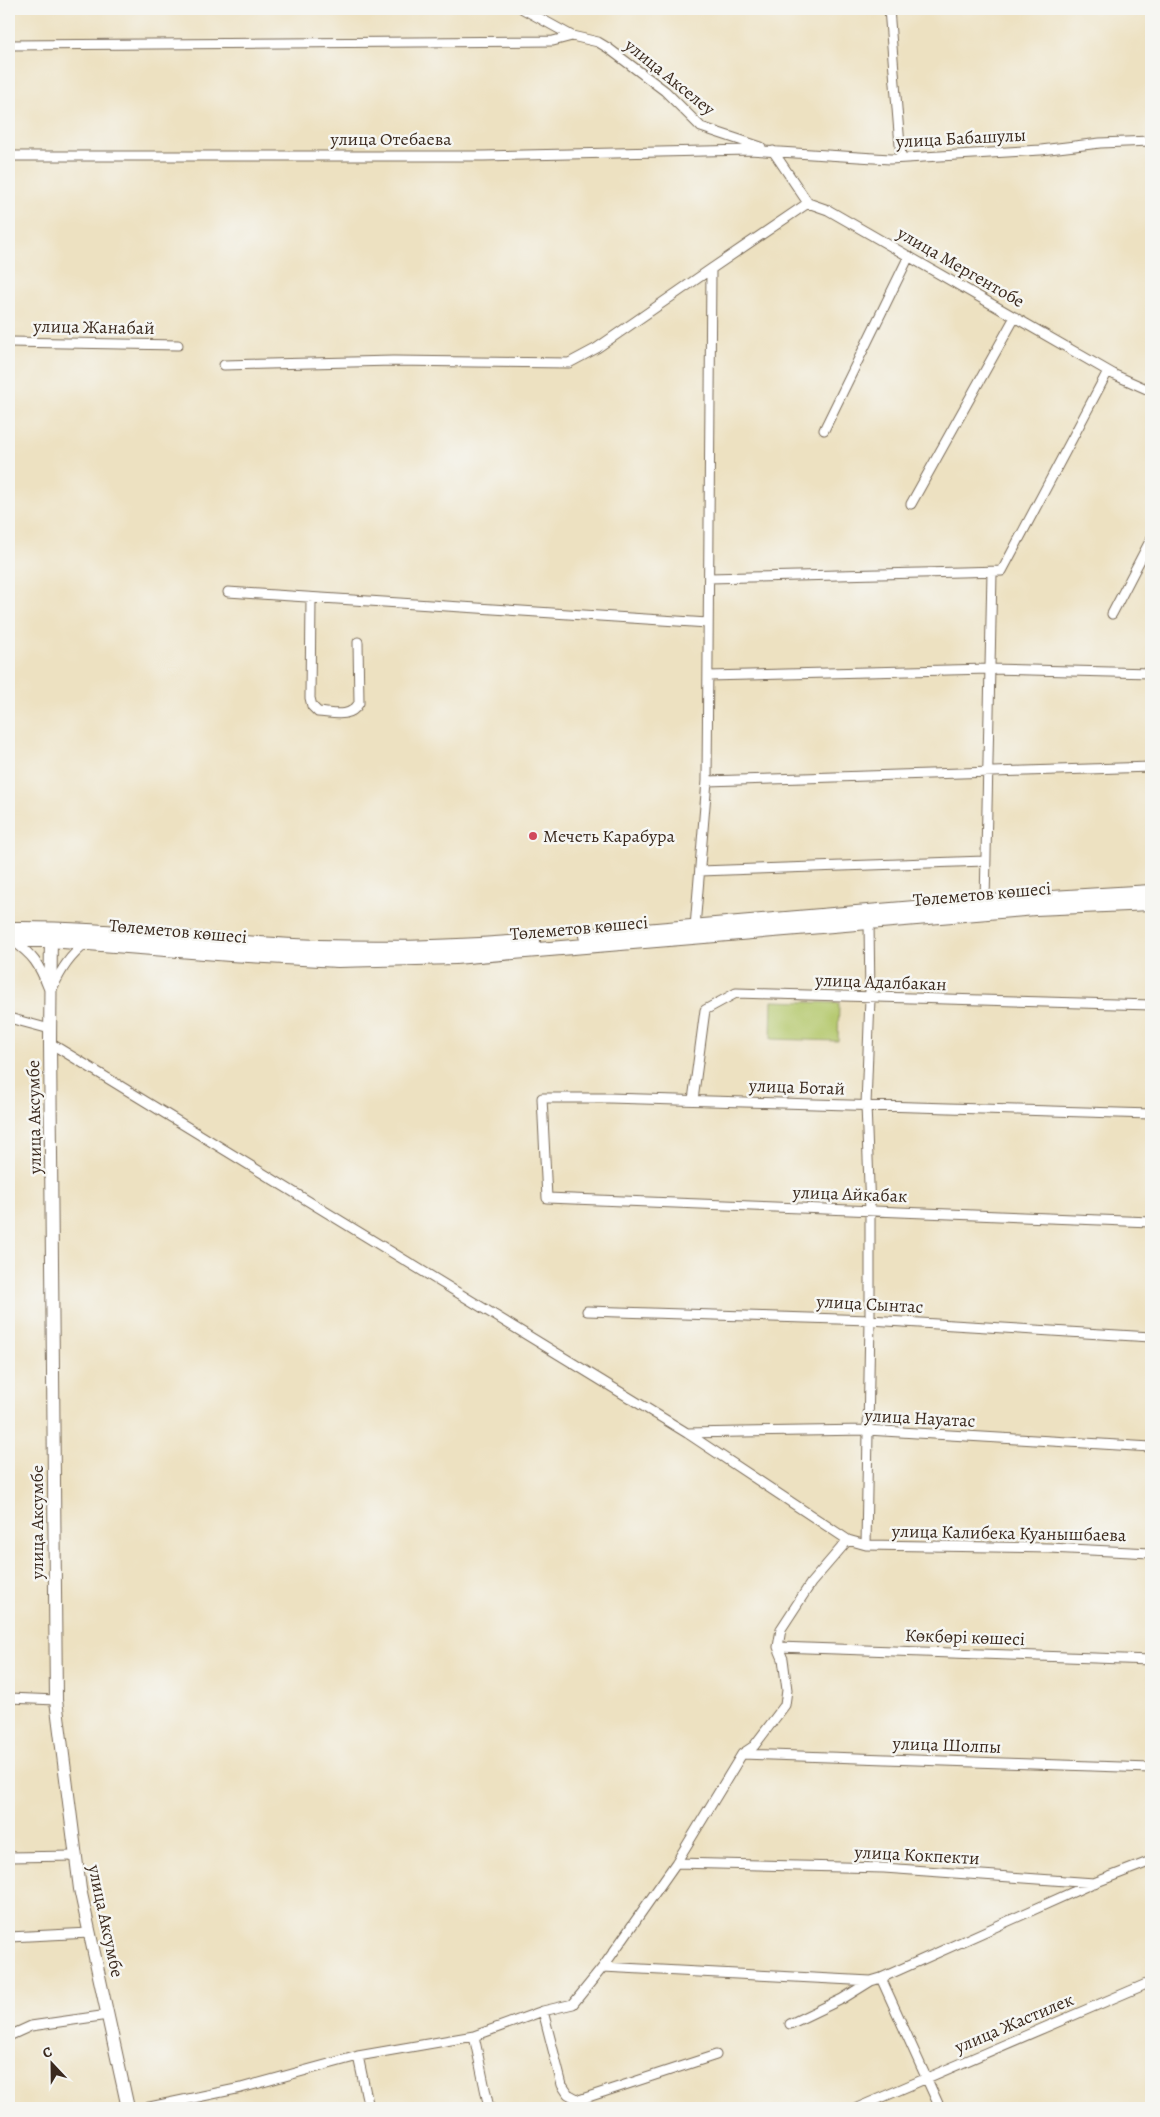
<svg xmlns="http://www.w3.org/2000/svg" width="1160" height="2117" viewBox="0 0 1160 2117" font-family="Alegreya,serif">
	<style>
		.green { fill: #b3c76a; stroke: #777844 }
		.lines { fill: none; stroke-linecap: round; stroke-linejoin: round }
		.street-casing { stroke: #796a57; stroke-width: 11 }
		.secondary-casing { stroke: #796a57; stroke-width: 14 }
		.primary-casing { stroke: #796a57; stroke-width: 16 }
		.street { stroke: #fff; stroke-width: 9 }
		.secondary { stroke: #fff; stroke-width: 12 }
		.primary { stroke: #fff; stroke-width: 14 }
		.poi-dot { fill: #d1495b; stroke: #f6f6f2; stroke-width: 2 }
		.labels { text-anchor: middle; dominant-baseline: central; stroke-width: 5; stroke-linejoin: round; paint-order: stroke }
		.street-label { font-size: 18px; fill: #3b2a1e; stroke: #f6f6f2 }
		.poi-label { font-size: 18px; fill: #3b2a1e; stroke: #f6f6f2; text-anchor: start }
	</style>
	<rect width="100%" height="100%" fill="#f6f6f2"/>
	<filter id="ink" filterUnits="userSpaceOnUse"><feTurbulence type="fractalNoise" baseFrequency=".02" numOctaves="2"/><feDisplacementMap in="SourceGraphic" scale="10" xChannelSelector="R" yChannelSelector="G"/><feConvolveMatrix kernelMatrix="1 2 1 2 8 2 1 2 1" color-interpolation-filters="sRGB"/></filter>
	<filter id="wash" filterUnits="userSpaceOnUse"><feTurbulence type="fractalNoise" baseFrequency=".0096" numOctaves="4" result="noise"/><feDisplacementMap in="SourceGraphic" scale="20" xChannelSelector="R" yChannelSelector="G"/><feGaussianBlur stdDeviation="1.12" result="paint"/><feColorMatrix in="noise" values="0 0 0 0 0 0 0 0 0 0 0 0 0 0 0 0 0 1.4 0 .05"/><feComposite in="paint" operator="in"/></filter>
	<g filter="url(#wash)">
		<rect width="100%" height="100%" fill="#ede1c1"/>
		<path class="green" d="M 772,1001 L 839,1003 L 838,1041 L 771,1039 Z"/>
	</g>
	<g filter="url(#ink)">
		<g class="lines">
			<defs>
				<path id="street" d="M 523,9 L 572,36 L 598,42 L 608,48 L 665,91 L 701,127 L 761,147
					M 889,9 L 901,158
					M 9,45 L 553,41 L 572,36
					M 773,151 L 808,203 L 828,210 L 1115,375 L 1151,391
					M 9,156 L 483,156 L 749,150 L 890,159 L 1041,150 L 1100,143 L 1151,141
					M 9,342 L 178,345
					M 224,365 L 393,361 L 569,363 L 597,348 L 711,269
					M 824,430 L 909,256
					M 911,504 L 1015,317
					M 709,578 L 1002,571 L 1108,371
					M 228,592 L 708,623
					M 311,599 L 310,698 L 312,706 L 318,712 C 333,713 350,719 359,703 L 358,642
					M 1112,614 L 1151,539
					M 708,676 L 989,669 L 1151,673
					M 707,781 L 1151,767
					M 700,871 L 985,861
					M 985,902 L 992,572
					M 695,927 L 707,781 L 711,269 L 808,203
					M 13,941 C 33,955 39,964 48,987
					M 52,989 C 61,970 70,955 87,943
					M 9,1018 L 50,1029
					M 50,1043 L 687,1433 L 848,1540 L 866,1545 L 1049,1548 L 1151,1553
					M 693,1100 L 705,1010 L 736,993 L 1151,1005
					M 1151,1114 L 609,1098 L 542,1098 L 547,1198 L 1151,1222
					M 587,1311 L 870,1320 L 1151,1337
					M 687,1433 L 867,1430 L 1151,1447
					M 866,1545 L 870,1320 L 870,1211 L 866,1105 L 870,998 L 869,923
					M 778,1647 L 1151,1660
					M 9,1698 L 56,1700
					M 742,1754 L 1151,1768
					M 9,1857 L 75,1856
					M 676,1863 L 884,1868 L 1094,1883 L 1151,1861
					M 9,1937 L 90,1933
					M 603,1967 L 871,1981 L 881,1978
					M 543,2011 L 562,2085 L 568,2094 L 579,2100 L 716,2055
					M 790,2024 L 842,1999 L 871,1981
					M 9,2036 L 31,2026 L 108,2015
					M 474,2036 L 489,2108
					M 358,2056 L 369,2108
					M 145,2108 L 241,2088 L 358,2056 L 474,2036 L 543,2011 L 573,2004 L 603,1967 L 676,1863 L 742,1754 L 754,1746 L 785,1705 L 787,1690 L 783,1659 L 778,1647 L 781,1629 L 811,1583 L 848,1540
					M 857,2108 L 1151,1982
					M 940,2108 L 881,1978 L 1091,1884
					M 1150,2108 L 1151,2108"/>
				<path id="secondary" d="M 51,930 L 50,1043 L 56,1700 L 80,1889 L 128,2108"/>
				<path id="primary" d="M 9,929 C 92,928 176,939 259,944 C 350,950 442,949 533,941
					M 586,936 L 985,902 L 1151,892
					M 9,940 L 50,940 L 230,954 L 338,960 L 455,957 L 1035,908 L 1151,903"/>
			</defs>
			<use href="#street" class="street-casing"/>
			<use href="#secondary" class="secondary-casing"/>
			<use href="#primary" class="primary-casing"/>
			<use href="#street" class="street"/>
			<use href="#secondary" class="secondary"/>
			<use href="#primary" class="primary"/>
		</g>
	</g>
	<circle class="poi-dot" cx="533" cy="836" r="5"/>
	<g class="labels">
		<g class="street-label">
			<text transform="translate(670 77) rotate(39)">улица Акселеу</text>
			<text transform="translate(961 138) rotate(-3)">улица Бабашулы</text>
			<text x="391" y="139">улица Отебаева</text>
			<text transform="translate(961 267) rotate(30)">улица Мергентобе</text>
			<text transform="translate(94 327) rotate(1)">улица Жанабай</text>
			<text transform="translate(982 894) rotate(-5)">Төлеметов көшесі</text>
			<text transform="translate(579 928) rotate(-5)">Төлеметов көшесі</text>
			<text transform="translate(178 931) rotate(5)">Төлеметов көшесі</text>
			<text transform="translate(881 982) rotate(2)">улица Адалбакан</text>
			<text transform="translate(797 1087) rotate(2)">улица Ботай</text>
			<text transform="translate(34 1117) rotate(-91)">улица Аксумбе</text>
			<text transform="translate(850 1194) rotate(2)">улица Айкабак</text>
			<text transform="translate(870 1304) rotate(3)">улица Сынтас</text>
			<text transform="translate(920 1418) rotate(3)">улица Науатас</text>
			<text transform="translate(37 1522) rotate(-90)">улица Аксумбе</text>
			<text transform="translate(1009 1533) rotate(1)">улица Калибека Куанышбаева</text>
			<text transform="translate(965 1637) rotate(2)">Көкбөрі көшесі</text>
			<text transform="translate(947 1745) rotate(2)">улица Шолпы</text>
			<text transform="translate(917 1855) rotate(3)">улица Кокпекти</text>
			<text transform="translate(106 1921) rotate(78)">улица Аксумбе</text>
			<text transform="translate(1014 2023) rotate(-23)">улица Жастилек</text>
		</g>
		<g class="poi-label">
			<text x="543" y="836">Мечеть Карабура</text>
		</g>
	</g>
	<rect width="1160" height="2117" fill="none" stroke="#f6f6f2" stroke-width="30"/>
	<g transform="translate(52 2064) rotate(338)" stroke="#f6f6f2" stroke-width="4" paint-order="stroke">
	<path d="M0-4L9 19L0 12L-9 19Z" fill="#3b2a1e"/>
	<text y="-8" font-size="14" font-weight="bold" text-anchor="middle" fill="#3b2a1e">С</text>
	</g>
</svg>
